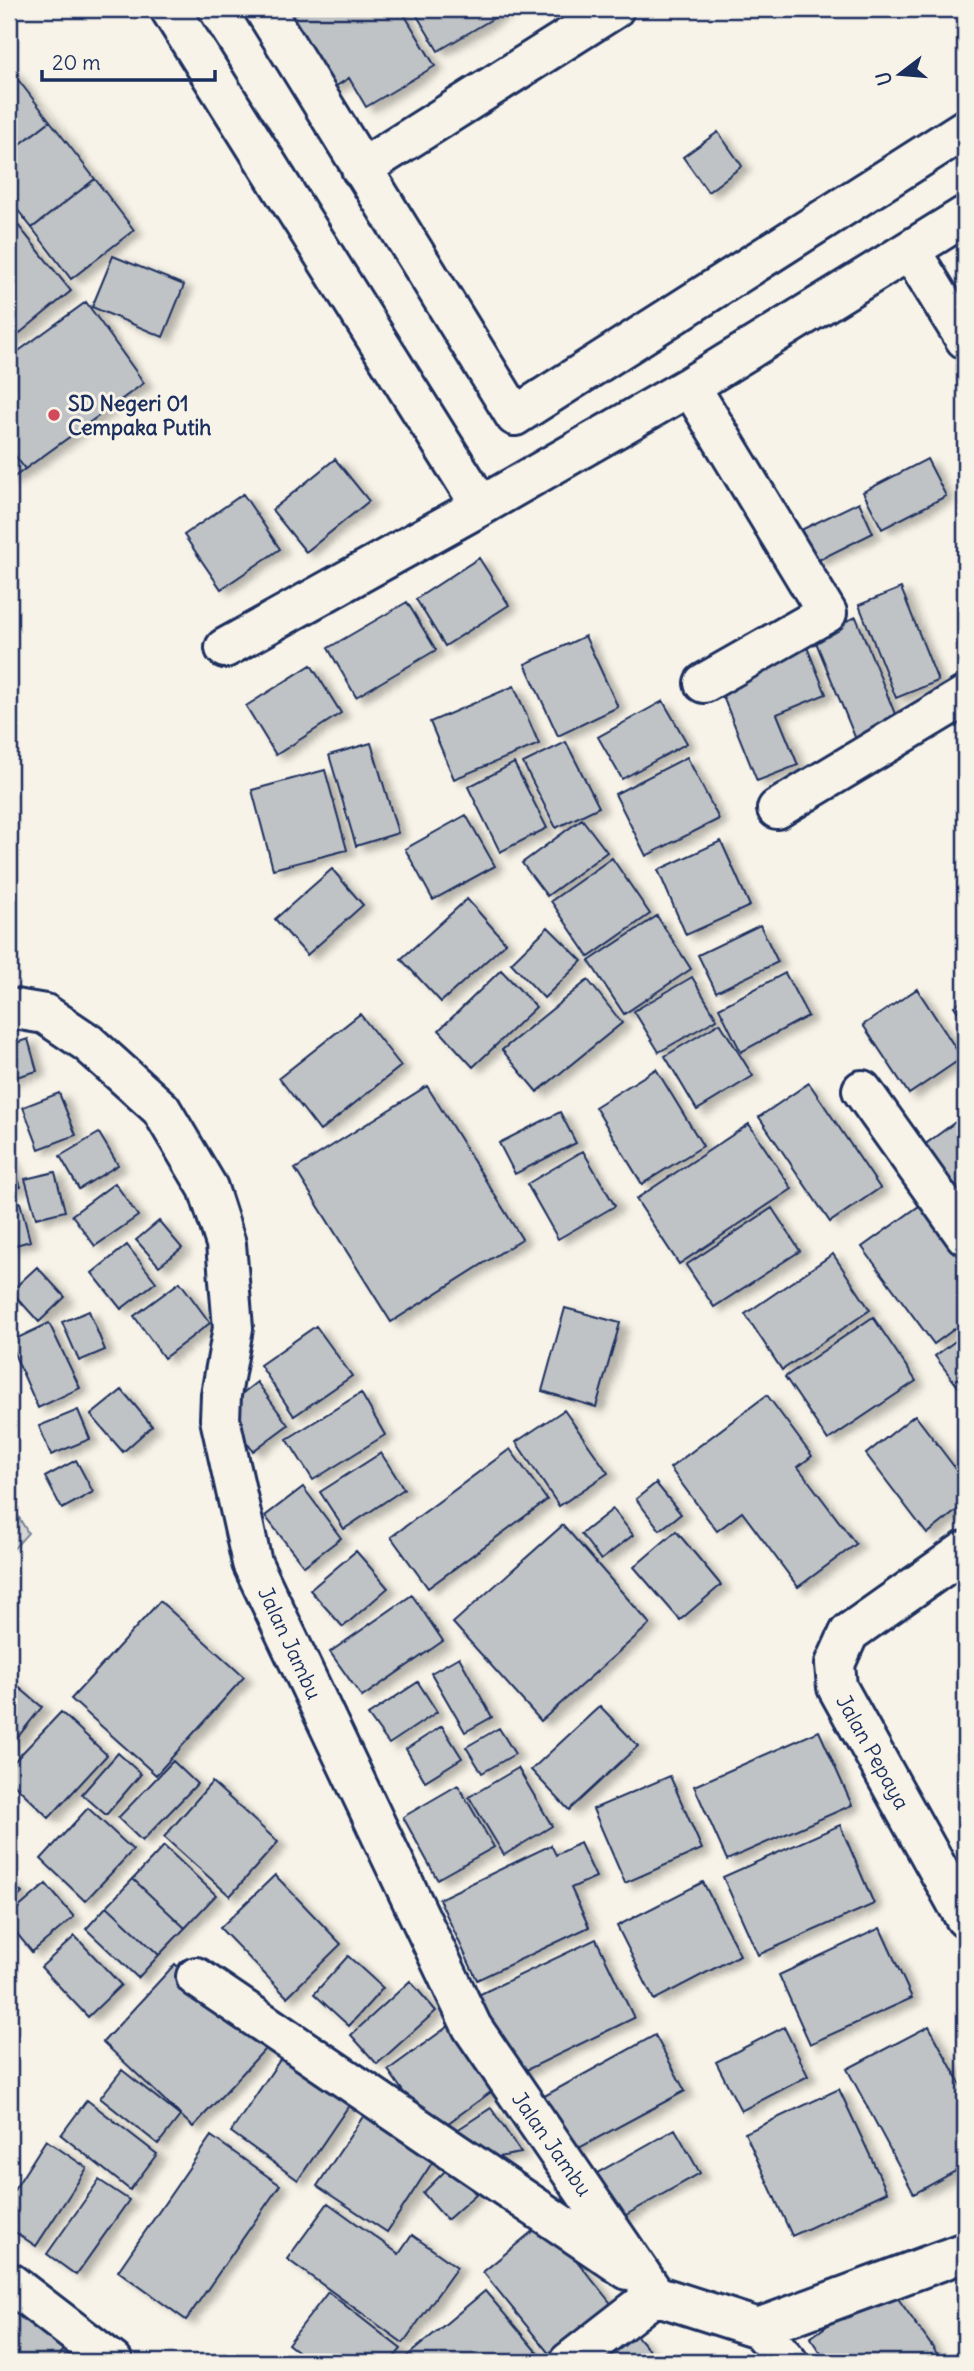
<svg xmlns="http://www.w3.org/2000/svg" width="974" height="2371" viewBox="0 0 974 2371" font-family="Delius,sans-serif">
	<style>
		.green { fill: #d7d6d4; stroke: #798299; stroke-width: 2 }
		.building { fill: #c0c3c5; stroke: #1b2f5e; stroke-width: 2; filter: url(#shadow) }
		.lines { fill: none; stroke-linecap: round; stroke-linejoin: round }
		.minor-casing { stroke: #1b2f5e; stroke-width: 44 }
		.minor { stroke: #f7f3e8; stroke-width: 38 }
		.poi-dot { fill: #d1495b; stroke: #f7f3e8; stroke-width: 2.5 }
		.labels { text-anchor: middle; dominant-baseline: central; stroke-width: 6; stroke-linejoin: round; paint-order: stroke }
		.poi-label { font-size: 21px; font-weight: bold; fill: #1b2f5e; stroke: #f7f3e8; text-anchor: start }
		.street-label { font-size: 21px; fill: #1b2f5e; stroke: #f7f3e8 }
	</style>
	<defs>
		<filter id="shadow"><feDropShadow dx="8" dy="4.5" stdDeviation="3.5" flood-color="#0004"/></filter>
	</defs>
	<rect width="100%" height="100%" fill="#f7f3e8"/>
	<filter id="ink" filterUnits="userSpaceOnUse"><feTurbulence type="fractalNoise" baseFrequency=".0143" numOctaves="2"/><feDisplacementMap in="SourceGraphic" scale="14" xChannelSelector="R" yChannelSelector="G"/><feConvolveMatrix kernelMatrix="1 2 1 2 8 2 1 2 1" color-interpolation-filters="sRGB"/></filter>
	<g filter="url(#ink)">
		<path class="green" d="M 9,1501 L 28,1533 L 9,1554 Z"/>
		<path class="building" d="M 305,9 L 401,9 L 435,66 L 366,107 L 349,78 L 333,88 L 291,17 Z
			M 413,9 L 509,9 L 438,51 Z
			M 9,68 L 50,121 L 9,153 Z
			M 50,121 L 95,179 L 32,228 L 9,199 L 9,153 Z
			M 718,132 L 742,166 L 708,192 L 683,157 Z
			M 95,179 L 134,230 L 71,279 L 32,228 Z
			M 9,214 L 71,291 L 9,342 Z
			M 113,256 L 184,285 L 163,337 L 92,307 Z
			M 86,302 L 144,383 L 25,469 L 9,447 L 9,358 Z
			M 9,447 L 25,469 L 9,481 Z
			M 335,459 L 369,501 L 306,552 L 272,510 Z
			M 927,459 L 946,496 L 882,529 L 863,492 Z
			M 243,494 L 280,549 L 221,589 L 184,535 Z
			M 859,502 L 873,533 L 817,561 L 801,530 Z
			M 479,558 L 509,605 L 445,646 L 416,599 Z
			M 901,588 L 938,681 L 896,698 L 859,605 Z
			M 407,602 L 436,650 L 356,697 L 328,648 Z
			M 856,617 L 899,724 L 857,742 L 813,635 Z
			M 585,636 L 618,707 L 558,736 L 525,664 Z
			M 807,647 L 826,694 L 777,714 L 798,765 L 757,781 L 718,684 Z
			M 311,665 L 341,713 L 276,755 L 246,706 Z
			M 514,686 L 539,744 L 454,779 L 430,722 Z
			M 663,701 L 687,743 L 622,779 L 598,737 Z
			M 566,742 L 599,807 L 556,828 L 523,763 Z
			M 371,743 L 398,833 L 356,846 L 329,755 Z
			M 687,757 L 719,819 L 646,856 L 615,794 Z
			M 514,763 L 547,828 L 500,852 L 468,787 Z
			M 325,770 L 347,850 L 273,869 L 252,790 Z
			M 466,815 L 495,866 L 433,900 L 405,849 Z
			M 582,819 L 607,852 L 547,896 L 522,863 Z
			M 721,841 L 750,906 L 686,935 L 658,870 Z
			M 612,858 L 650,914 L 589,957 L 551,901 Z
			M 332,869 L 363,905 L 307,955 L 275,919 Z
			M 467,899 L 506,943 L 441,1002 L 401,959 Z
			M 657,916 L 691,969 L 624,1014 L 589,961 Z
			M 760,925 L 778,962 L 716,992 L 698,955 Z
			M 548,927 L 582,961 L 544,998 L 511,963 Z
			M 501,970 L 536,1007 L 473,1067 L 439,1030 Z
			M 785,973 L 808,1016 L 741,1052 L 719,1008 Z
			M 692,977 L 717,1019 L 659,1052 L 634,1011 Z
			M 588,980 L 622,1023 L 537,1092 L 502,1050 Z
			M 917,989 L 962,1058 L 909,1094 L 863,1025 Z
			M 965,999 L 965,1022 L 954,1006 Z
			M 360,1014 L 401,1066 L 320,1131 L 279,1078 Z
			M 720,1023 L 753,1076 L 697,1110 L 665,1056 Z
			M 28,1039 L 37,1071 L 9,1079 L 9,1045 Z
			M 656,1069 L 703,1146 L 642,1184 L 595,1107 Z
			M 809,1083 L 880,1188 L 830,1222 L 759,1117 Z
			M 427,1086 L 522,1239 L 391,1322 L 295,1169 Z
			M 59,1093 L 76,1135 L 39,1149 L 23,1107 Z
			M 560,1112 L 576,1143 L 515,1174 L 499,1143 Z
			M 965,1115 L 965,1209 L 916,1151 Z
			M 749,1124 L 792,1189 L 679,1264 L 636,1199 Z
			M 99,1133 L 118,1165 L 79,1189 L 60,1156 Z
			M 583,1151 L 615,1206 L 558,1239 L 527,1184 Z
			M 9,1155 L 21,1187 L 9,1191 Z
			M 55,1172 L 65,1211 L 36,1218 L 25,1179 Z
			M 115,1183 L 138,1216 L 95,1246 L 72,1215 Z
			M 926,1201 L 965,1255 L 965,1321 L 934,1344 L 862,1247 Z
			M 20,1202 L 30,1241 L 9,1247 L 9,1205 Z
			M 772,1208 L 800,1251 L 714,1307 L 686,1265 Z
			M 159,1221 L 182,1248 L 159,1266 L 136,1240 Z
			M 127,1245 L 156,1282 L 121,1309 L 92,1273 Z
			M 833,1254 L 870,1310 L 782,1370 L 745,1314 Z
			M 37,1267 L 65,1297 L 39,1322 L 11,1291 Z
			M 180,1282 L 210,1323 L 164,1358 L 134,1316 Z
			M 565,1308 L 620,1323 L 596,1407 L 542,1391 Z
			M 89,1311 L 105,1350 L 79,1361 L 62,1322 Z
			M 873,1317 L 916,1381 L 828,1440 L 785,1377 Z
			M 49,1323 L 80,1388 L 38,1408 L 9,1342 Z
			M 316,1326 L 352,1376 L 294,1416 L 260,1365 Z
			M 965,1334 L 965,1396 L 935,1356 Z
			M 257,1382 L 288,1425 L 253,1451 L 222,1409 Z
			M 122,1390 L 152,1426 L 123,1452 L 91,1415 Z
			M 361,1393 L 385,1435 L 313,1480 L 287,1439 Z
			M 767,1395 L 812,1456 L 798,1467 L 856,1544 L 798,1587 L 742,1512 L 717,1531 L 670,1468 Z
			M 78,1410 L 90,1439 L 51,1455 L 39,1426 Z
			M 564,1410 L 608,1473 L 559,1506 L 516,1442 Z
			M 915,1415 L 965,1481 L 965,1504 L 927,1534 L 866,1454 Z
			M 510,1449 L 547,1500 L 428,1588 L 391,1537 Z
			M 381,1453 L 404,1489 L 344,1529 L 320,1492 Z
			M 76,1460 L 93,1492 L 62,1509 L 45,1477 Z
			M 656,1483 L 681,1514 L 660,1530 L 636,1499 Z
			M 303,1487 L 341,1538 L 304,1566 L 265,1516 Z
			M 613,1509 L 633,1535 L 601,1560 L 581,1534 Z
			M 563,1525 L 650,1624 L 541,1721 L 453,1623 Z
			M 676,1531 L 721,1585 L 680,1620 L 634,1567 Z
			M 356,1551 L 388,1588 L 343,1627 L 310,1590 Z
			M 412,1595 L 443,1641 L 362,1697 L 330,1652 Z
			M 160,1601 L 244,1677 L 156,1775 L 71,1699 Z
			M 459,1657 L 492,1717 L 465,1732 L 431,1673 Z
			M 9,1679 L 42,1707 L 9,1748 Z
			M 418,1682 L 437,1712 L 389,1744 L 368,1715 Z
			M 600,1706 L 638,1746 L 569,1810 L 531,1770 Z
			M 61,1712 L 107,1755 L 49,1818 L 9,1779 L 9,1767 Z
			M 442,1726 L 462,1758 L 425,1781 L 406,1749 Z
			M 499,1728 L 515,1754 L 482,1773 L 466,1747 Z
			M 819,1731 L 852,1805 L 727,1860 L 694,1786 Z
			M 118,1753 L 141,1774 L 106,1815 L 82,1794 Z
			M 173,1761 L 197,1784 L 142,1841 L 118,1818 Z
			M 518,1768 L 552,1826 L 504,1855 L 469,1797 Z
			M 670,1776 L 702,1849 L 625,1883 L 593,1809 Z
			M 212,1782 L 278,1842 L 230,1896 L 164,1837 Z
			M 458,1785 L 494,1847 L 437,1879 L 403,1817 Z
			M 88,1808 L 133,1850 L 85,1901 L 41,1859 Z
			M 840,1825 L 874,1904 L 758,1955 L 723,1877 Z
			M 580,1843 L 596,1877 L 571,1888 L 589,1927 L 477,1980 L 439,1899 L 551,1845 L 556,1855 Z
			M 164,1846 L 216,1895 L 185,1928 L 133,1879 Z
			M 275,1875 L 341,1944 L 287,1997 L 220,1928 Z
			M 133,1879 L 185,1928 L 159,1955 L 107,1906 Z
			M 9,1880 L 22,1893 L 9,1907 Z
			M 703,1882 L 740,1955 L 654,2000 L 617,1926 Z
			M 46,1884 L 74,1917 L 32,1952 L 9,1924 L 9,1916 Z
			M 107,1906 L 159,1955 L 138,1978 L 86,1929 Z
			M 880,1928 L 912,1998 L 810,2044 L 779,1975 Z
			M 75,1936 L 121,1985 L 88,2017 L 41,1967 Z
			M 596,1939 L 634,2018 L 510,2078 L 472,1998 Z
			M 348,1956 L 383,1988 L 349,2026 L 314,1994 Z
			M 175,1964 L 265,2049 L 193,2127 L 103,2042 Z
			M 410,1981 L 436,2011 L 377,2064 L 351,2035 Z
			M 450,2025 L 495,2089 L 433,2134 L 388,2070 Z
			M 929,2026 L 965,2093 L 965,2166 L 914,2194 L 847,2069 Z
			M 784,2027 L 808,2076 L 741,2111 L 716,2062 Z
			M 655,2035 L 685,2091 L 568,2154 L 539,2099 Z
			M 288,2048 L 356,2095 L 298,2180 L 231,2132 Z
			M 122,2070 L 180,2116 L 158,2144 L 100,2098 Z
			M 839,2089 L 887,2192 L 792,2236 L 745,2133 Z
			M 87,2100 L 157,2154 L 130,2190 L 61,2135 Z
			M 491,2108 L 521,2153 L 487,2159 L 454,2132 Z
			M 368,2109 L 437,2155 L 387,2232 L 317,2186 Z
			M 675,2129 L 700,2173 L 617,2220 L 592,2176 Z
			M 211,2136 L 280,2185 L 186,2320 L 118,2271 Z
			M 46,2140 L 87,2168 L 36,2246 L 9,2228 L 9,2198 Z
			M 450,2166 L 476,2194 L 447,2220 L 423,2193 Z
			M 99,2180 L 129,2200 L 76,2275 L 47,2254 Z
			M 328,2203 L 399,2254 L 412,2235 L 457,2267 L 403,2343 L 287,2259 Z
			M 545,2221 L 613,2306 L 551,2356 L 483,2272 Z
			M 887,2283 L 943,2362 L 827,2362 L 810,2338 Z
			M 9,2284 L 74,2338 L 54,2362 L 9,2362 Z
			M 485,2291 L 540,2356 L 533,2362 L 400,2362 Z
			M 328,2292 L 401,2349 L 390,2362 L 311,2362 L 288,2344 Z
			M 636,2335 L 659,2362 L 604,2362 Z"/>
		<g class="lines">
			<defs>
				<path id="minor" d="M 170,9 L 481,506
					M 264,9 L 515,416 L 965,129
					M 361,169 L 614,9
					M 910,250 L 965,339
					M 690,386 L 827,613 L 704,683
					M 225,648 L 481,506 L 690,386 L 965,216
					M 777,809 L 965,696
					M 9,1008 L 45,1014 L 88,1043 L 161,1109 L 208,1188 L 226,1244 L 233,1328 L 221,1395 L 220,1419 L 252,1563 L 472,2027 L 655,2295 L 758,2328 L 788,2362
					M 862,1090 L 965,1235
					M 965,1551 L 849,1633 L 835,1664 L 837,1687 L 965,1918
					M 196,1977 L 628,2270
					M 9,2282 L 113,2362
					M 758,2328 L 965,2252
					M 569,2362 L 655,2295"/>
			</defs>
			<use href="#minor" class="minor-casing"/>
			<use href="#minor" class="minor"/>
		</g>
	</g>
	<circle class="poi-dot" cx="54" cy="415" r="7"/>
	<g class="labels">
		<g class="poi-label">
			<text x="68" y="403">SD Negeri 01<tspan x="68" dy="24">Cempaka Putih</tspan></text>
		</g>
		<g class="street-label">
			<text transform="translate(290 1643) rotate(65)">Jalan Jambu</text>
			<text transform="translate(873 1752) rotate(61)">Jalan Pepaya</text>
			<text transform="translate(552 2144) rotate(55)">Jalan Jambu</text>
		</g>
	</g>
	<rect width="974" height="2371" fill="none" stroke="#f7f3e8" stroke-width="35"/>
	<rect x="18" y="18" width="939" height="2336" fill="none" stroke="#1b2f5e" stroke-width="2.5" filter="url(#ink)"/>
	<g transform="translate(900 74) rotate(254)" stroke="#f7f3e8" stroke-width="5" paint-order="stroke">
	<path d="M0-5L12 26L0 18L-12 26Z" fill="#1b2f5e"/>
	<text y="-10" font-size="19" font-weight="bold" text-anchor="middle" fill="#1b2f5e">U</text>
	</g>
	<path d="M42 70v10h173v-10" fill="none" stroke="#1b2f5e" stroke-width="3.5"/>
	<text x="52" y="70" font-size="21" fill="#1b2f5e" stroke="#f7f3e8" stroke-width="5" paint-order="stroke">20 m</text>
</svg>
